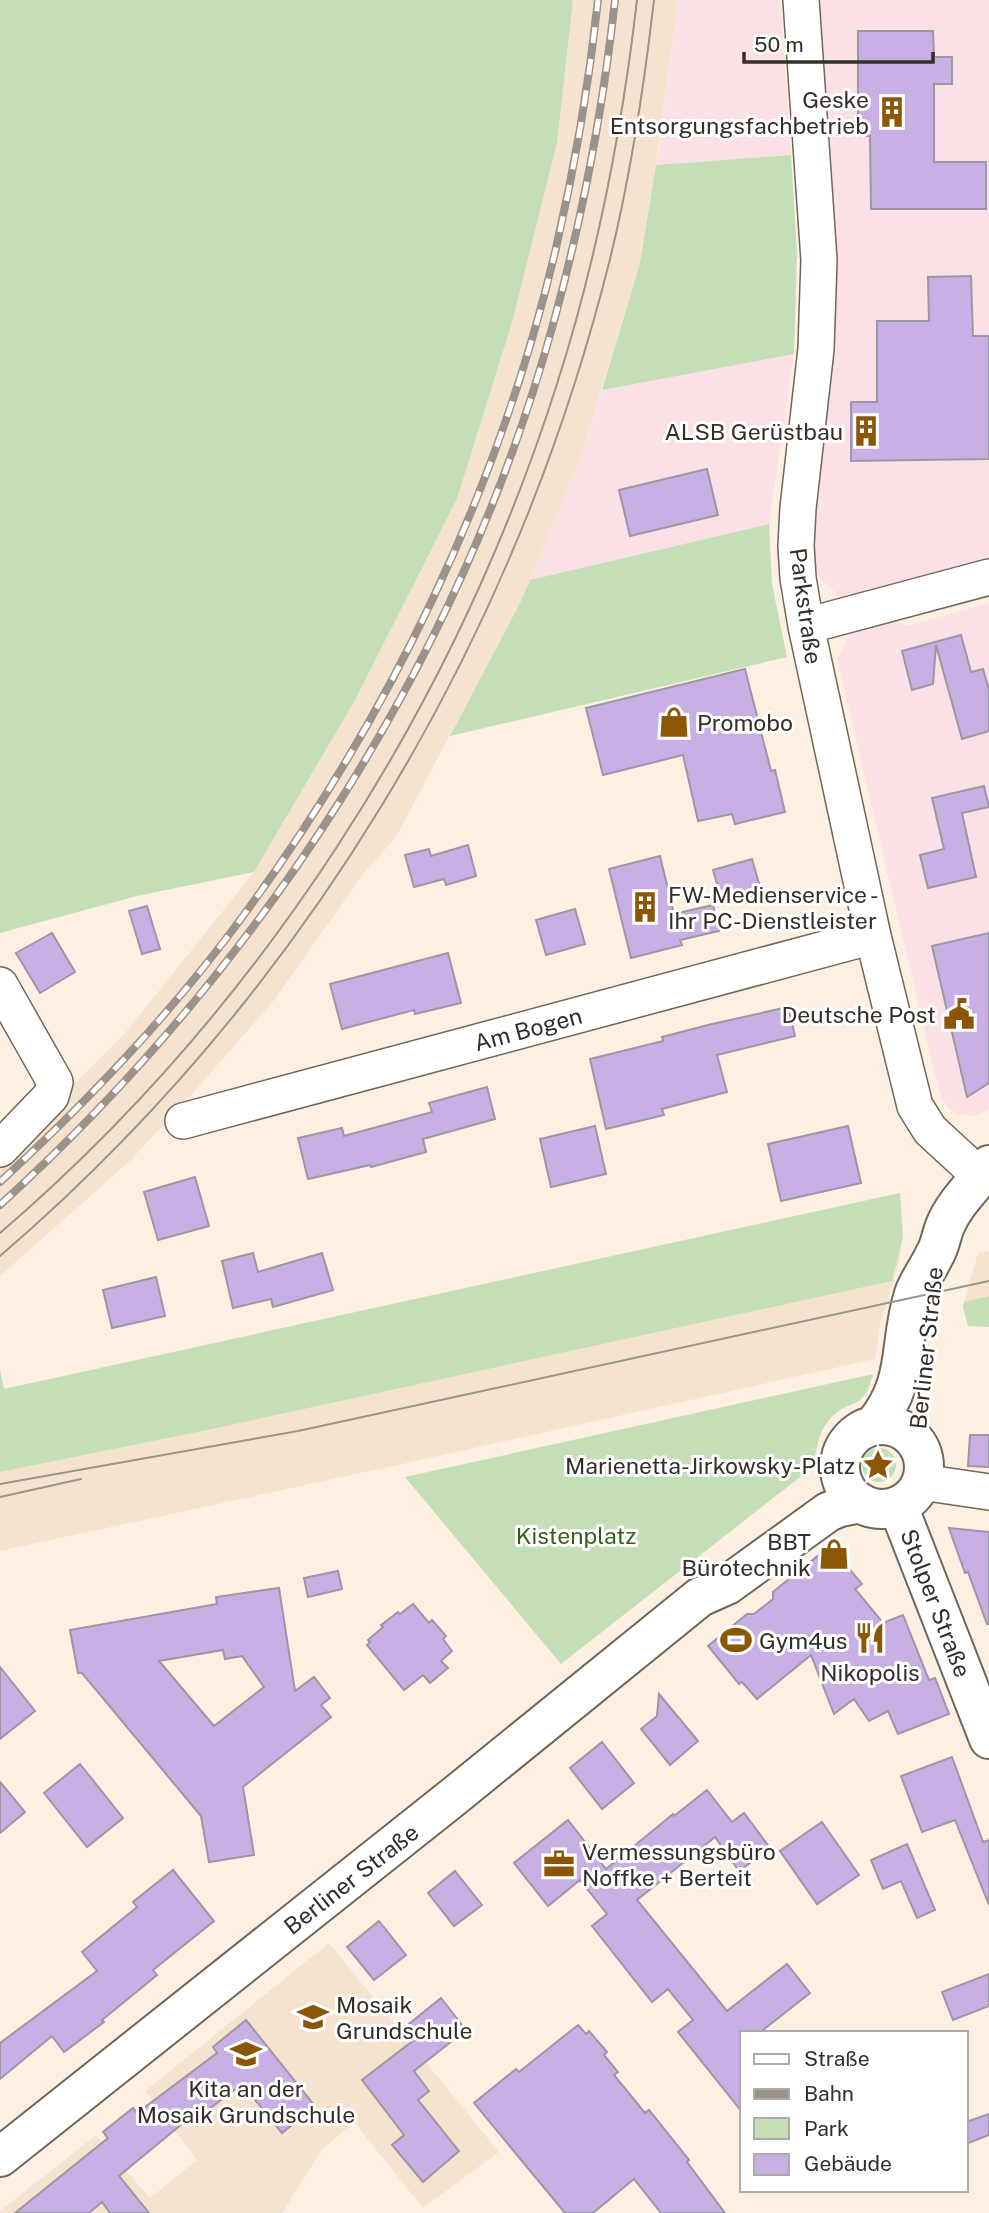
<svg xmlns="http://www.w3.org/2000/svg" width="989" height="2213" viewBox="0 0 989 2213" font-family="'Public Sans',sans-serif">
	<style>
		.built { fill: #f5e3d0 }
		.industrial { fill: #fbe0e6 }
		.green { fill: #c4dfb8 }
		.building { fill: #c8b0e4; stroke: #9d96a5; stroke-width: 2; fill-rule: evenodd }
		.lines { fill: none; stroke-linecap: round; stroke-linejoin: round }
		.minor-casing { stroke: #71665a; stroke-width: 38 }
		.major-casing { stroke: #71665a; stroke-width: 42 }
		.minor { stroke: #fff; stroke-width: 35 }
		.major { stroke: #fff; stroke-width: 38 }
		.tram { stroke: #9b9289; stroke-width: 2 }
		.rail-casing { stroke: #9b9289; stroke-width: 8 }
		.rail { stroke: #fff; stroke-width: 5; stroke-dasharray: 16; stroke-linecap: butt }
		.labels { text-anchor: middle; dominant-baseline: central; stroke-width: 6; stroke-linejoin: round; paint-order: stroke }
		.poi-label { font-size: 23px; fill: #332e29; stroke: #fff; text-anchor: end }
		.street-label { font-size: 23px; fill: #332e29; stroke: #fff }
		.park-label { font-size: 23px; fill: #345f1e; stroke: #fff }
	</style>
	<rect width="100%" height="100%" fill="#fdf0e2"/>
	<path class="built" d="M 573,0 L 678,0 L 656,165 L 640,263 L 580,460 L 520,603 L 396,837 L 363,874 L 275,999 L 201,1084 L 131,1160 L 0,1276 L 0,1158 L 125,1033 L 254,872 L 354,702 L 457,499 L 513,319 L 557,143 Z
		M 900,1193 L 903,1236 L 899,1263 L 881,1321 L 875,1359 L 398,1465 L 0,1551 L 0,1369 L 4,1389 Z
		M 989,1251 L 989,1296 L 964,1302 L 978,1253 Z
		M 329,1943 L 499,2152 L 423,2208 L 354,2122 L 321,2151 L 282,2213 L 0,2213 L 0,2211 L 96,2135 L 150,2198 L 197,2160 L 145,2091 Z"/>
	<path class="industrial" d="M 678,0 L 780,0 L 791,155 L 657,165 Z
		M 819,0 L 989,0 L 989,559 L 842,599 L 818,576 L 813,555 L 821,451 L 829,391 L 836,280 L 835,227 Z
		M 794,354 L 769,524 L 530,580 L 580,460 L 602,390 Z
		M 989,603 L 989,1109 L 975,1116 L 959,1115 L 948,1108 L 941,1096 L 934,1071 L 837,659 L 852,630 L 893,619 L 906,626 Z"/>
	<path class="green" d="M 0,0 L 573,0 L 557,143 L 513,319 L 457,499 L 354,702 L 254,872 L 137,896 L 0,933 Z
		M 791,155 L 797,253 L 794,354 L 602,390 L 640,263 L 656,165 Z
		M 769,524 L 772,584 L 787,657 L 450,736 L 520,603 L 530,580 Z
		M 900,1193 L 903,1236 L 892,1281 L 212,1429 L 0,1472 L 0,1369 L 4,1389 Z
		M 989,1296 L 989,1327 L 968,1326 L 963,1307 L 964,1302 Z
		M 873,1374 C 863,1414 850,1396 829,1420 C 816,1436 818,1449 813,1467 L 561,1664 L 405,1477 Z
		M862 1465a17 17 0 1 1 34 0a17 17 0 1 1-34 0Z"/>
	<path class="building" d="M 858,31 L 933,31 L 934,57 L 952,57 L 952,84 L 934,84 L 934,162 L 986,162 L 986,209 L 871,209 L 870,136 L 858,136 Z
		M 971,276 L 973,336 L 989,336 L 989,459 L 851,461 L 851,402 L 877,402 L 877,321 L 929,321 L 928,277 Z
		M 707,469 L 718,515 L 630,536 L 619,490 Z
		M 961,635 L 971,672 L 983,669 L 989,690 L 989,731 L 962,739 L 936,645 L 933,684 L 912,690 L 902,651 Z
		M 745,669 L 771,771 L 775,770 L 785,812 L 735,824 L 732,814 L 698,821 L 683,755 L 603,775 L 586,708 Z
		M 984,786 L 989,807 L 962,813 L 976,877 L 928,888 L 920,855 L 944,849 L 932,798 Z
		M 468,845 L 476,876 L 446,885 L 444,879 L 414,887 L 405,855 L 429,849 L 431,856 Z
		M 660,856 L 674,914 L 713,905 L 719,931 L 680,940 L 682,945 L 631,958 L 609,869 Z
		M 752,859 L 762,894 L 723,905 L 713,870 Z
		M 147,906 L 160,949 L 142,954 L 129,911 Z
		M 575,909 L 585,944 L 546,955 L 536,920 Z
		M 52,933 L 75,972 L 40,993 L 16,953 Z
		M 989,933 L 989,1083 L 967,1097 L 932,946 Z
		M 448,953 L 461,1003 L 415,1014 L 414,1010 L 342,1029 L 330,984 Z
		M 788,1007 L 795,1036 L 717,1055 L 727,1092 L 662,1109 L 664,1115 L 606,1129 L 590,1059 L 663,1041 L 662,1037 L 708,1025 Z
		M 487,1087 L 495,1119 L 423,1139 L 426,1152 L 371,1167 L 370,1165 L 308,1179 L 298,1138 L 342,1128 L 344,1136 L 432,1112 L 429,1103 Z
		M 595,1126 L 606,1174 L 551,1187 L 540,1139 Z
		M 848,1126 L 861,1183 L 781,1201 L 768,1144 Z
		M 195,1177 L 209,1226 L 158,1240 L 144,1192 Z
		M 253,1253 L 258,1272 L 322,1253 L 333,1290 L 273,1307 L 271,1299 L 233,1308 L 222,1261 Z
		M 156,1277 L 165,1316 L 112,1328 L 103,1290 Z
		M 970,1435 L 989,1435 L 989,1467 L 968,1466 Z
		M 949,1528 L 989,1532 L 989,1624 L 987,1624 L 968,1572 L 965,1573 Z
		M 830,1546 L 862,1584 L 855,1589 L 883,1623 L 903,1615 L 929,1680 L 935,1678 L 949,1714 L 898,1734 L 888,1711 L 869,1721 L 854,1699 L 834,1714 L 811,1655 L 757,1699 L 742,1682 L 739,1684 L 708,1646 L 747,1614 L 754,1614 L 773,1599 L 773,1592 Z
		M 338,1571 L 342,1589 L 308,1597 L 304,1578 Z
		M 279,1588 L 295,1691 L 314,1677 L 330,1698 L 321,1705 L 331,1717 L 243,1787 L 254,1855 L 209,1862 L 201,1816 L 82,1673 L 78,1673 L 70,1630 L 217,1604 L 216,1597 ZM 223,1650 L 225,1659 L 242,1656 L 264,1687 L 214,1726 L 159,1661 Z
		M 413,1604 L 429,1623 L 432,1620 L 446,1636 L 443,1639 L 452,1651 L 441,1661 L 448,1668 L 430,1683 L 423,1675 L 404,1690 L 367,1645 L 370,1642 L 368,1640 L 383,1627 L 381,1625 L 398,1612 L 400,1614 Z
		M 0,1667 L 35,1711 L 0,1739 Z
		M 659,1694 L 698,1741 L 670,1765 L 641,1729 L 657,1716 Z
		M 602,1742 L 634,1783 L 602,1809 L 570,1768 Z
		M 952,1757 L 983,1842 L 989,1840 L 989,1905 L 955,1820 L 922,1832 L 901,1776 Z
		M 80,1764 L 123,1818 L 87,1847 L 44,1793 Z
		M 0,1782 L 25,1812 L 0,1833 Z
		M 707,1790 L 732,1822 L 744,1813 L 770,1848 L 739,1871 L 715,1837 L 637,1900 L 727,2011 L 787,1964 L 810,1993 L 759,2033 L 742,2033 L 742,2112 L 678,2032 L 693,2020 L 668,1989 L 652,2002 L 592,1926 L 607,1914 L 580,1880 L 548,1906 L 514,1863 L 568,1820 L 606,1869 L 673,1814 L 674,1816 Z
		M 822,1822 L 859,1875 L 817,1904 L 780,1851 Z
		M 907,1844 L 935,1910 L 917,1918 L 901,1881 L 883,1889 L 871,1860 Z
		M 173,1870 L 214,1921 L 153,1970 L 157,1975 L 102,2020 L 104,2022 L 64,2052 L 52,2036 L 0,2079 L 0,2043 L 97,1971 L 82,1952 L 137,1907 L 133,1902 Z
		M 455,1871 L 482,1905 L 454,1926 L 428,1893 Z
		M 379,1921 L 406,1955 L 374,1980 L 347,1947 Z
		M 989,1974 L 989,2006 L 953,2020 L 942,1992 Z
		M 441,1998 L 466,2030 L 414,2071 L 429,2091 L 418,2100 L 459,2151 L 423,2182 L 392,2145 L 404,2135 L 362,2080 L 419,2036 L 409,2024 Z
		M 246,2020 L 315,2106 L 282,2133 L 242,2084 L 191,2123 L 188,2119 L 119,2176 L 149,2213 L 110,2213 L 102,2202 L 89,2213 L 15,2213 L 108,2138 L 103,2132 L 133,2108 L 137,2113 L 217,2053 L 213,2047 Z
		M 578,2025 L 586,2034 L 589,2031 L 607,2052 L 604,2055 L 618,2072 L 614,2075 L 645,2113 L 649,2110 L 689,2160 L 687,2162 L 725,2213 L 661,2213 L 634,2179 L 593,2213 L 565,2213 L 474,2103 L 516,2069 L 519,2072 Z
		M 989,2114 L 989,2135 L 966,2144 L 966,2122 Z"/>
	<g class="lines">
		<defs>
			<path id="minor" d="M 801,0 L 819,260 L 816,349 L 798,508 L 796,546 L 798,578 L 806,626 L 873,936 L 915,1106 L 930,1130 L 980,1176
				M 806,626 L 989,577
				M 0,985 L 55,1082 L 51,1096 L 0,1149
				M 183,1121 L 873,936
				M 921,1482 L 989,1492"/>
			<path id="major" d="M 874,1425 C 911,1381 898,1343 914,1294 C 919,1280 928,1269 934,1256 C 940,1247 941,1236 945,1226 C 955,1202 974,1186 989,1165
				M840 1467a42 42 0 1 1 84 0a42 42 0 1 1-84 0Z
				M 898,1506 L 989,1739
				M 0,2157 L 452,1798 L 700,1597 L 727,1585 L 828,1512 L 840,1507 L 861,1503"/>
		</defs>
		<use href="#minor" class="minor-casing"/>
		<use href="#major" class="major-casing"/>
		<use href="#minor" class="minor"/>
		<use href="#major" class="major"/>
		<path class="tram" d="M 0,1233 C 259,1011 454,708 557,384 C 597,259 622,130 637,0
			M 0,1256 C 302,997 514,644 610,259 C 631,174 644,87 654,0
			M 0,1484 L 298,1431 L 989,1281
			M 0,1497 L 81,1479"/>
		<defs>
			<path id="rail" d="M 0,1182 C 88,1101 172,1013 243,916 C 389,718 500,488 556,248 C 575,166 589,84 598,0
				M 0,1205 C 259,969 461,661 554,321 C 583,215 603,109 615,0"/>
		</defs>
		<use href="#rail" class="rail-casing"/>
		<use href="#rail" class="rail"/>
	</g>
	<defs>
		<symbol id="building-bare" viewBox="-9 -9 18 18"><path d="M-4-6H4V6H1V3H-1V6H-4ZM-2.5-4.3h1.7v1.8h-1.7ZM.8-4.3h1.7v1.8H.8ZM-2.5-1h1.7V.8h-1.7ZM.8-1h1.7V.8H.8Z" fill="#8c5607" stroke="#fff" stroke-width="2.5" paint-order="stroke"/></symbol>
		<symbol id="shop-bare" viewBox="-9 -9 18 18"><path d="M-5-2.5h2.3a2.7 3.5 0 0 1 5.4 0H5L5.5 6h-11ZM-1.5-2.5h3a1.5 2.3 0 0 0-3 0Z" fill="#8c5607" stroke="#fff" stroke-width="2.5" paint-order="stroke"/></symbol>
		<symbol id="civic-bare" viewBox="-9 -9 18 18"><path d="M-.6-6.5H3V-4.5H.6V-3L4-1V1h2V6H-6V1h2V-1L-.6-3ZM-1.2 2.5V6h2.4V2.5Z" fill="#8c5607" stroke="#fff" stroke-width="2.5" paint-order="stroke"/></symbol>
		<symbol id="sight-bare" viewBox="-9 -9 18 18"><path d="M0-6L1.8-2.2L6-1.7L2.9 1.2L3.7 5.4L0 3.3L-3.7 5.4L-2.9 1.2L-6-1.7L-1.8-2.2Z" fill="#8c5607" stroke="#fff" stroke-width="2.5" paint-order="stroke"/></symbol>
		<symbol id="restaurant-bare" viewBox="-9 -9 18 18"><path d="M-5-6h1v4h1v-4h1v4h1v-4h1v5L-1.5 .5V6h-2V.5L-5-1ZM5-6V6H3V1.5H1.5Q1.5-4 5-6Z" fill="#8c5607" stroke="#fff" stroke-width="2.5" paint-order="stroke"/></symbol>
		<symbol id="stadium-bare" viewBox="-9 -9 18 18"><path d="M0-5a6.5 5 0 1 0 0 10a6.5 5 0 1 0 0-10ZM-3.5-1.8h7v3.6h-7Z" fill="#8c5607" stroke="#fff" stroke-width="2.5" paint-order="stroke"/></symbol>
		<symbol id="office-bare" viewBox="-9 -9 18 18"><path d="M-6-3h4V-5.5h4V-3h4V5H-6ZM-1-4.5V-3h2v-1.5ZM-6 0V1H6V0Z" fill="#8c5607" stroke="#fff" stroke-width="2.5" paint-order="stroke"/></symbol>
		<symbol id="school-bare" viewBox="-9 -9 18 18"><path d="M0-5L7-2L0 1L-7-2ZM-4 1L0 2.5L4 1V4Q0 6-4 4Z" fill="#8c5607" stroke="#fff" stroke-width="2.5" paint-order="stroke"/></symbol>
	</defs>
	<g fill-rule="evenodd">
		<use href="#building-bare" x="870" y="90" width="44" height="44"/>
		<use href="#building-bare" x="844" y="409" width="44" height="44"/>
		<use href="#shop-bare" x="652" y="700" width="44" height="44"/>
		<use href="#building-bare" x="623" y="885" width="44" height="44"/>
		<use href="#civic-bare" x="937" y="992" width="44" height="44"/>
		<use href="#sight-bare" x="856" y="1443" width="44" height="44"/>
		<use href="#shop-bare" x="812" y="1532" width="44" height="44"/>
		<use href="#restaurant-bare" x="848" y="1616" width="44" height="44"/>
		<use href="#stadium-bare" x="714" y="1618" width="44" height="44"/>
		<use href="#office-bare" x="537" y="1842" width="44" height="44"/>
		<use href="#school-bare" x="291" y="1995" width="44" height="44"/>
		<use href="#school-bare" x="224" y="2032" width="44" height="44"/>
	</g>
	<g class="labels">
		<g class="poi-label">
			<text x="869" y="99">Geske<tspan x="869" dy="26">Entsorgungsfachbetrieb</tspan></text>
			<text x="843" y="431">ALSB Gerüstbau</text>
			<text x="697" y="722" text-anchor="start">Promobo</text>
			<text x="668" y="894" text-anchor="start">FW-Medienservice -<tspan x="668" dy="26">Ihr PC-Dienstleister</tspan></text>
			<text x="936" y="1014">Deutsche Post</text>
			<text x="855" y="1465">Marienetta-Jirkowsky-Platz</text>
			<text x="811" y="1541">BBT<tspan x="811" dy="26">Bürotechnik</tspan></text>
			<text x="759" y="1640" text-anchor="start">Gym4us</text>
			<text x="870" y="1672" text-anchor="middle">Nikopolis</text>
			<text x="582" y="1851" text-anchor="start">Vermessungsbüro<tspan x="582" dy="26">Noffke + Berteit</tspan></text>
			<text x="336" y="2004" text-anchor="start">Mosaik<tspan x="336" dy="26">Grundschule</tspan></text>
			<text x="246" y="2088" text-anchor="middle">Kita an der<tspan x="246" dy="26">Mosaik Grundschule</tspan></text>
		</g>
		<g class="street-label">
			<text transform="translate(806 606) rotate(82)">Parkstraße</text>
			<text transform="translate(528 1029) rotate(-15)">Am Bogen</text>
			<text transform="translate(926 1348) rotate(-84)">Berliner Straße</text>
			<text transform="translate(936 1603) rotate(69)">Stolper Straße</text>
			<text transform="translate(351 1879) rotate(-38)">Berliner Straße</text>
		</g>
		<g class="park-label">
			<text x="576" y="1535">Kistenplatz</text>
		</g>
	</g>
	<rect x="740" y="2031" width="228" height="161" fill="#ffffff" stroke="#adaba9" stroke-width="2"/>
	<rect x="754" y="2054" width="35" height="10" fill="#ffffff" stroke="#adaba9" stroke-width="2"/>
	<text x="804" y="2066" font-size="21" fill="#332e29">Straße</text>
	<rect x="754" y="2089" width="35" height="10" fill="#9b9289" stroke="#adaba9" stroke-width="2"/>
	<text x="804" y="2101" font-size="21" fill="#332e29">Bahn</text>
	<rect x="754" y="2118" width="35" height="21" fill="#c4dfb8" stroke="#adaba9" stroke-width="2"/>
	<text x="804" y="2136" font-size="21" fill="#332e29">Park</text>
	<rect x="754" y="2154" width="35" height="21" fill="#c8b0e4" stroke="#adaba9" stroke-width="2"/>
	<text x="804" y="2171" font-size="21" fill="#332e29">Gebäude</text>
	<path d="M744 52v10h189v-10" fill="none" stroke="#332e29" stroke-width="3.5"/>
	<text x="754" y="52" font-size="21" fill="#332e29" stroke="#ffffff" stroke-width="5" paint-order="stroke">50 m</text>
</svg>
